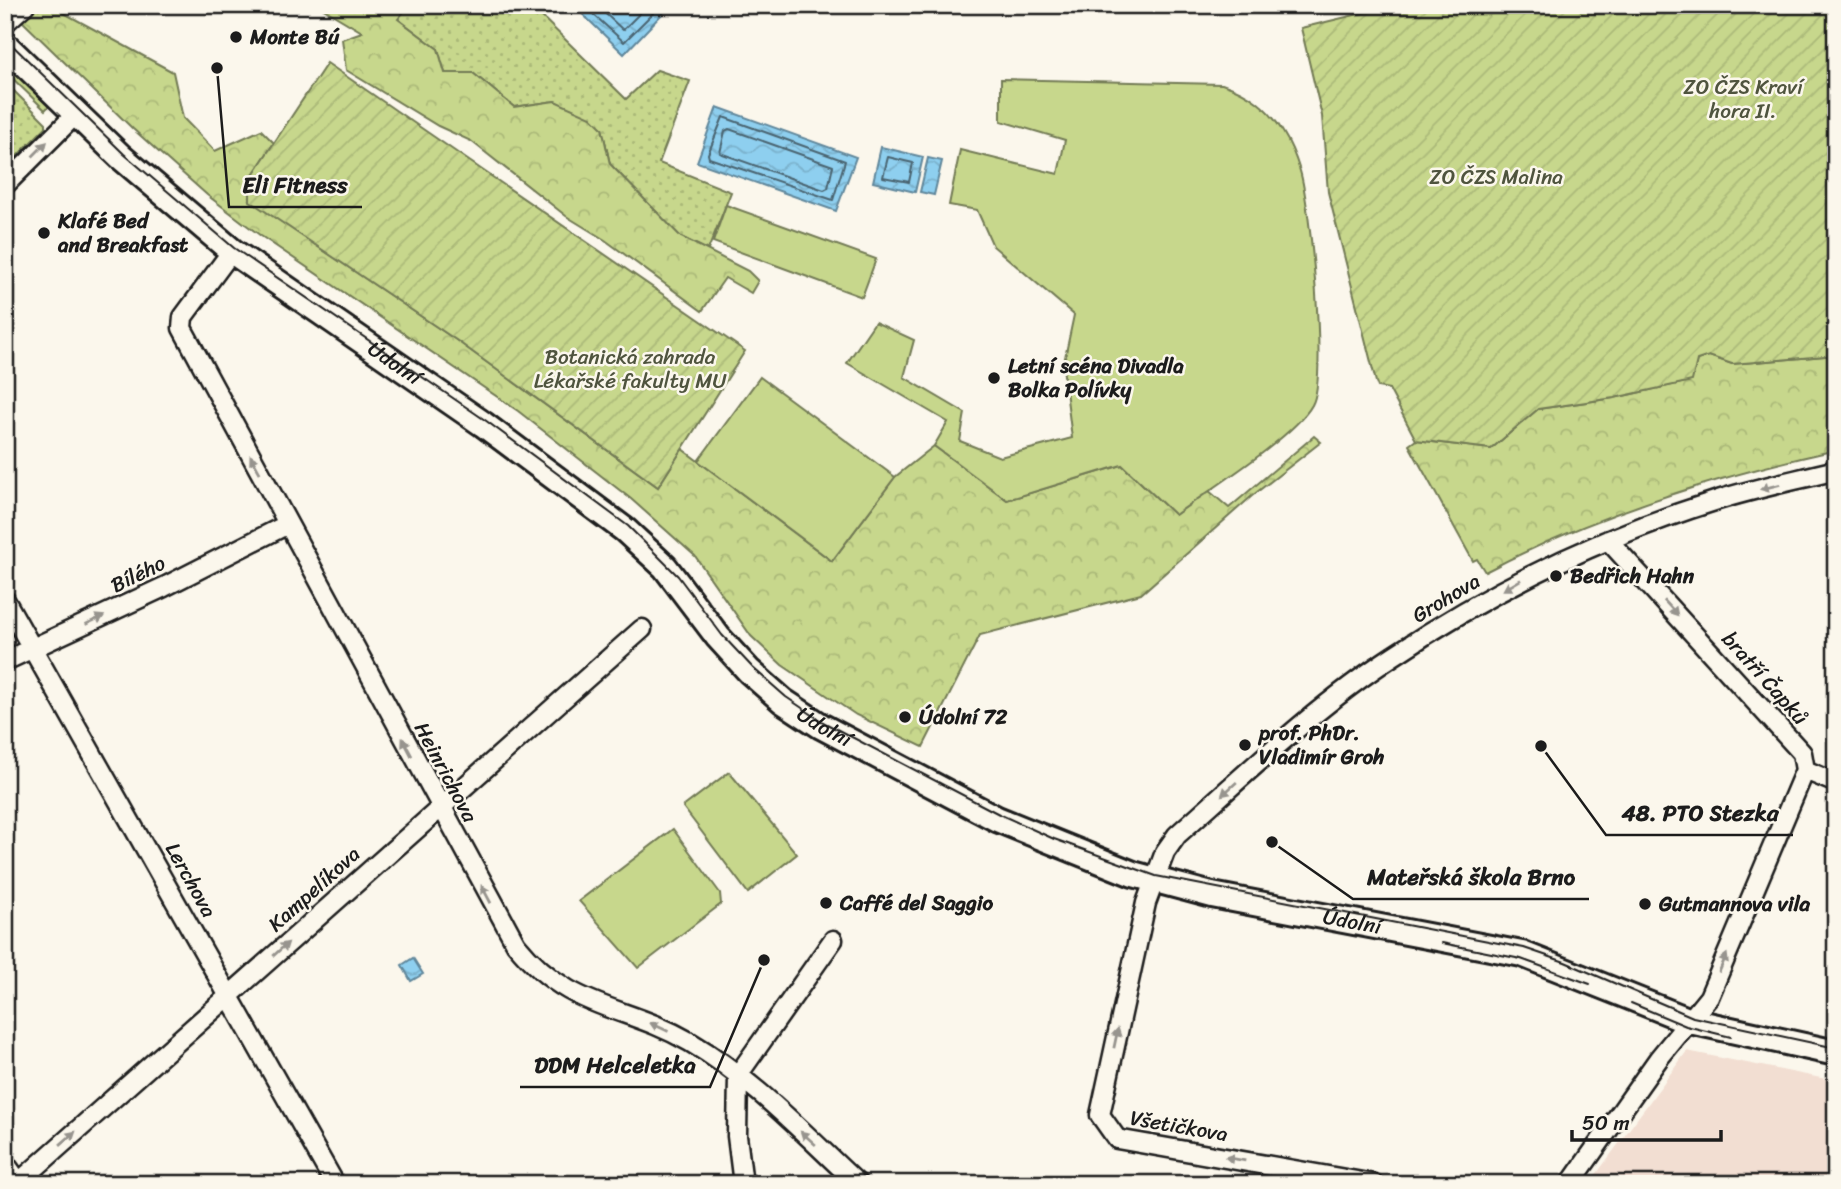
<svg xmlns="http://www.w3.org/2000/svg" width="1841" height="1189" viewBox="0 0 1841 1189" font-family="Sriracha,sans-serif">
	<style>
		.built { fill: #f2ded2 }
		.grass { fill: url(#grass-dots); stroke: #727a54; stroke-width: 2 }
		.forest { fill: url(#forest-crowns); stroke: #727a54; stroke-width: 2 }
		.park { fill: #c7d78c; stroke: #727a54; stroke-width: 2 }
		.garden { fill: url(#garden-furrows); stroke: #727a54; stroke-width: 2 }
		.water { fill: url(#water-waves); stroke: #60879b; stroke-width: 2 }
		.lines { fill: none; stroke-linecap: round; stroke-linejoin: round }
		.shore { stroke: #4a6470; stroke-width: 2 }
		.street-casing { stroke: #1c1c1c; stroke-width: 23 }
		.secondary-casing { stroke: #1c1c1c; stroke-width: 30 }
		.street { stroke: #fbf7ec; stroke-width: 18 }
		.secondary { stroke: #fbf7ec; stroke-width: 24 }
		.tram { stroke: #1c1c1c; stroke-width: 2 }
		.oneway { fill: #97948e }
		.poi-dot { fill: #1c1c1c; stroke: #fbf7ec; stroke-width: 2.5 }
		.labels { text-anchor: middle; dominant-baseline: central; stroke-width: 5; stroke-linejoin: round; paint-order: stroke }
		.poi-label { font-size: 21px; font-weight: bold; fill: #1c1c1c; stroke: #fbf7ec; text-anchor: start }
		.park-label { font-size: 21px; fill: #4f543e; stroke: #fbf7ec }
		.street-label { font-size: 21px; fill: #1c1c1c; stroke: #fbf7ec }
		.leader { fill: none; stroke: #1c1c1c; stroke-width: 2.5 }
		.callout-dot { fill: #1c1c1c; stroke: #fbf7ec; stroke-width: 2.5 }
		.callout-label { font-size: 23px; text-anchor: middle; font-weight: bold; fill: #1c1c1c; stroke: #fbf7ec; stroke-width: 5; stroke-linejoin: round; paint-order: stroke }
	</style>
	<defs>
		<pattern id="grass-dots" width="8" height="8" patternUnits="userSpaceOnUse" patternTransform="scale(1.75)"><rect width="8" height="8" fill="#c7d78c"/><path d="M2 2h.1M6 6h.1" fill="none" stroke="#aab878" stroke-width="1.8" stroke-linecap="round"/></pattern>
		<pattern id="forest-crowns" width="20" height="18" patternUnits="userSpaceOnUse" patternTransform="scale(1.75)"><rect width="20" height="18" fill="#c7d78c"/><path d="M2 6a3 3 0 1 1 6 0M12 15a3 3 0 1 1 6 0" fill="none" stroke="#aab878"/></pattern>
		<pattern id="garden-furrows" width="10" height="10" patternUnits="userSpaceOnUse" patternTransform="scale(1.75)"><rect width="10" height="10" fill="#c7d78c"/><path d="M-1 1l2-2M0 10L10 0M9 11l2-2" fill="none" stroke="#aab878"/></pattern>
		<pattern id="water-waves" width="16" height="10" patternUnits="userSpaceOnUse" patternTransform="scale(1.75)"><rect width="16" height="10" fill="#8ecfef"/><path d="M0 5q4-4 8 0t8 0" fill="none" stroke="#7ab1cc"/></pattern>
	</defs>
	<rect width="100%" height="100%" fill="#fbf7ec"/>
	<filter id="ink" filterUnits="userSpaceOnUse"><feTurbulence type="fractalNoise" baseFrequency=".0143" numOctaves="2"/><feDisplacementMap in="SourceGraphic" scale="14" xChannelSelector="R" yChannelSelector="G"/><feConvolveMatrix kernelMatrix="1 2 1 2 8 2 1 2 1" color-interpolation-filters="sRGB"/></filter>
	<g filter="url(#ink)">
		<path class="built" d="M 1687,1051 L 1836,1081 L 1836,1184 L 1589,1184 Z"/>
		<path class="grass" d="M 409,5 L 530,5 L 626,99 L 657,70 L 690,81 L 659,163 L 731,192 L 708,250 L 681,237 L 610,164 L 602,128 L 555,101 L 514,107 L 473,73 L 445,73 L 438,49 L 398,19 Z
			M 5,63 L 49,106 L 45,110 L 5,71 Z
			M 5,82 L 46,123 L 46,127 L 5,168 L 5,136 L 8,134 L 5,128 Z"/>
		<path class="forest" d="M 36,5 L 65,5 L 62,12 L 173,72 L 183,118 L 215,151 L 261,130 L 274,143 L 250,179 L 251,201 L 456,340 L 658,487 L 682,449 L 832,561 L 895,477 L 934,446 L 1007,500 L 1122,465 L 1175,515 L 1208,490 L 1229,508 L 1314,436 L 1321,442 L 1252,496 L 1141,594 L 980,635 L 923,747 L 856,715 L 782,665 L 751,636 L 695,556 L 631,499 L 518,411 L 261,236 L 207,195 L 133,129 L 21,20 Z
			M 317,5 L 371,5 L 377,8 L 378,5 L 409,5 L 398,19 L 438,49 L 445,73 L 473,73 L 514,107 L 555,101 L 591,117 L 602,128 L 610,164 L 681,237 L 748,271 L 758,281 L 751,293 L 725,278 L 702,311 L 605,240 L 566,216 L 471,141 L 438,126 L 346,70 L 342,39 L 362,32 Z
			M 1836,355 L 1836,450 C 1714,477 1595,514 1485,572 L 1477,559 L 1473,561 L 1409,445 L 1416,440 L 1491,449 L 1538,409 L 1614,398 L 1691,381 L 1697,360 L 1709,356 L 1732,364 Z"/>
		<path class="park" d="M 1001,79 L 1222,84 C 1249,93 1268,107 1283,132 C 1290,143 1296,158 1300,171 C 1310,205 1328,377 1312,405 C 1295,436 1208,491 1175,515 L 1122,465 L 1007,500 L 934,446 L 948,422 L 847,363 L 875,322 L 914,340 L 904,377 L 965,413 L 960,441 L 1000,457 L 1072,438 L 1063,367 L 1074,315 L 993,246 L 977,210 L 949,205 L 960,150 L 1058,174 L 1065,140 L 1001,121 Z
			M 726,205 L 876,259 L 862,297 L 713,242 Z
			M 760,377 L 895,477 L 832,561 L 698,461 Z
			M 729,772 L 797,854 L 748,893 L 683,807 Z
			M 673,829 L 720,893 L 721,904 L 638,968 L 579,901 Z"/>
		<path class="garden" d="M 1396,5 L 1836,5 L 1836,355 L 1732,364 L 1709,356 L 1697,360 L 1692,381 L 1614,398 L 1538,409 L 1491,449 L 1416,440 L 1389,389 L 1378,387 L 1376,382 L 1328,192 L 1322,116 L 1301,28 Z
			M 327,63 L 745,351 L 658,487 L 456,340 L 250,201 L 250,179 Z"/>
		<path class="water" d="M 573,5 L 657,5 L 664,12 L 624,54 Z
			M 717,107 L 856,157 L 836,211 L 697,162 Z
			M 881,147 L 923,157 L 915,192 L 873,182 Z
			M 928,158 L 942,161 L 934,195 L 920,192 Z
			M 413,958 L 423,974 L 411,981 L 402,965 Z"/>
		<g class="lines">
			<path class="shore" d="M 583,5 L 624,42 L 653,13 L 653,5
				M 596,5 L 623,30 L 643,10 L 644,5
				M 723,117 L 845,161 L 833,200 L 709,158 L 708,154 Z
				M 729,129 L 833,166 L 828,188 L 824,190 L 720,153 L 725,131 Z
				M 888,157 L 913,163 L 909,182 L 883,177 Z"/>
			<defs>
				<path id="street" d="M 5,23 L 25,5
					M 5,185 L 76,114
					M 232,251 L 183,317 L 182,328 L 516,944 C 571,1012 622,1003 690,1042 C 753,1079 805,1135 858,1184
					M 5,600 L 335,1184
					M 5,661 L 164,587 L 288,524
					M 1805,770 L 1836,783
					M 5,1163 L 20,1184
					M 17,1184 L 642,629
					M 743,1184 L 737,1136 L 738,1075 L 833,940
					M 1374,1184 L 1117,1139 L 1100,1115 L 1146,903 L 1165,852 L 1177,835 C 1247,773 1315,707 1393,656 C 1493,589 1603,536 1718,500 C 1756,488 1797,480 1836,470
					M 1570,1184 L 1659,1058 L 1709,997 L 1805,770 L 1802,753 L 1608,540"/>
				<g id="secondary">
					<path id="s1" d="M 5,45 L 121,157 L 232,251 L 483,424 L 625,530 L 665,567 L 718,637 L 749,671 L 783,701 L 821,726 L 997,819 L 1133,874 L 1212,895 L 1522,954 L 1690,1021 L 1836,1053"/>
				</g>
			</defs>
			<use href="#street" class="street-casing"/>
			<use href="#secondary" class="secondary-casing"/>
			<use href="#street" class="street"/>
			<use href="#secondary" class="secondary"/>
			<path class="tram" d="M 5,38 L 124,154 L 234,248 L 485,420 L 628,526 L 678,576 L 722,635 L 753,668 L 786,697 L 823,722 L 999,814 L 1054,839 L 1156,876 L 1524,948 L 1565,962 L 1693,1017 L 1836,1048
				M 1442,943 L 1521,959 L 1590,984
				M 1631,1003 L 1686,1026 L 1731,1037"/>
		</g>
		<defs><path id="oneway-solid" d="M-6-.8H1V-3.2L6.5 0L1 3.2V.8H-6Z" transform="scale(1.75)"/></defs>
		<g class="oneway">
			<use href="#oneway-solid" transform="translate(40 149) rotate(-45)"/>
			<use href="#oneway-solid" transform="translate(255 464) rotate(-119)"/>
			<use href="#oneway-solid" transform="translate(1770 487) rotate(166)"/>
			<use href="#oneway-solid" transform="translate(1512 585) rotate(149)"/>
			<use href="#oneway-solid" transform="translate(1671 608) rotate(48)"/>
			<use href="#oneway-solid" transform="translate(95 620) rotate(-25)"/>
			<use href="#oneway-solid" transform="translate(407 747) rotate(-118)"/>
			<use href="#oneway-solid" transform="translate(1229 789) rotate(138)"/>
			<use href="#oneway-solid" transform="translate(486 894) rotate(-118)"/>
			<use href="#oneway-solid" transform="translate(281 949) rotate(-42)"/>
			<use href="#oneway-solid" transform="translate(1723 963) rotate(-67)"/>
			<use href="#oneway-solid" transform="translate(659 1027) rotate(-155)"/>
			<use href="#oneway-solid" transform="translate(1116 1038) rotate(-78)"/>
			<use href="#oneway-solid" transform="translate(68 1138) rotate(-41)"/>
			<use href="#oneway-solid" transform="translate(808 1138) rotate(-138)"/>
			<use href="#oneway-solid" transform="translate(1235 1159) rotate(-170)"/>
		</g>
	</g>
	<g class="poi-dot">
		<circle cx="236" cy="37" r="7"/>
		<circle cx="44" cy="233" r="7"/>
		<circle cx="994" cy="378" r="7"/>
		<circle cx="1556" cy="576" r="7"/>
		<circle cx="905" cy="717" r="7"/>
		<circle cx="1245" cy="745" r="7"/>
		<circle cx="826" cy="903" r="7"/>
		<circle cx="1645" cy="904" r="7"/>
	</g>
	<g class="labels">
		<g class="poi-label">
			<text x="250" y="37">Monte Bú</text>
			<text x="58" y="221">Klafé Bed<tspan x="58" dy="24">and Breakfast</tspan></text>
			<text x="1008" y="366">Letní scéna Divadla<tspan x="1008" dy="24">Bolka Polívky</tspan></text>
			<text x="1570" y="576">Bedřich Hahn</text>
			<text x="919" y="717">Údolní 72</text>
			<text x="1259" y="733">prof. PhDr.<tspan x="1259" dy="24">Vladimír Groh</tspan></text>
			<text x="840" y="903">Caffé del Saggio</text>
			<text x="1659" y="904">Gutmannova vila</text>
		</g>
		<g class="park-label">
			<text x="1743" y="87">ZO ČZS Kraví<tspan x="1743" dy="24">hora II.</tspan></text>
			<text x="1496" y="177">ZO ČZS Malina</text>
			<text x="630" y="357">Botanická zahrada<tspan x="630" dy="24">Lékařské fakulty MU</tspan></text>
		</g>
		<g class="street-label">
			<text stroke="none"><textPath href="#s1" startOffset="504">Údolní</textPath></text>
			<text transform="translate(138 574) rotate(-26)">Bílého</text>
			<text transform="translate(1446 598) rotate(-31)">Grohova</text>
			<text transform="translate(1765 678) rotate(48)">bratří Čapků</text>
			<text stroke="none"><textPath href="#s1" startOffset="1071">Údolní</textPath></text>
			<text transform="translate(446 772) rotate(62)">Heinrichova</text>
			<text transform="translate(191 880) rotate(61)">Lerchova</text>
			<text transform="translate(314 889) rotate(-42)">Kampelíkova</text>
			<text stroke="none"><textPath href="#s1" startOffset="1638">Údolní</textPath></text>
			<text transform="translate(1179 1126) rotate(10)">Všetičkova</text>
		</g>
	</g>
	<path class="leader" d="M217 68L229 207H362M1541 746L1606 835H1793M1272 842L1353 899H1589M764 960L710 1087H520"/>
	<g class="callout-dot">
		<circle cx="217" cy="68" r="7"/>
		<circle cx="1541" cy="746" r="7"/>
		<circle cx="1272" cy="842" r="7"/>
		<circle cx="764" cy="960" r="7"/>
	</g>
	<g class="callout-label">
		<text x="295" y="193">Eli Fitness</text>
		<text x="1700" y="821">48. PTO Stezka</text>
		<text x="1471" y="885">Mateřská škola Brno</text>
		<text x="615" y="1073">DDM Helceletka</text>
	</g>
	<rect width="1841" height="1189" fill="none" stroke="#fbf7ec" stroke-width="28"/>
	<rect x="14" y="14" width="1813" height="1161" fill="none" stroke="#1c1c1c" stroke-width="2.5" filter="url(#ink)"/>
	<path d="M1572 1130v10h149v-10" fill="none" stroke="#1c1c1c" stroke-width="3.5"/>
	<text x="1582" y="1130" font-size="21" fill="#1c1c1c" stroke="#fbf7ec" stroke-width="5" paint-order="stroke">50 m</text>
</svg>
